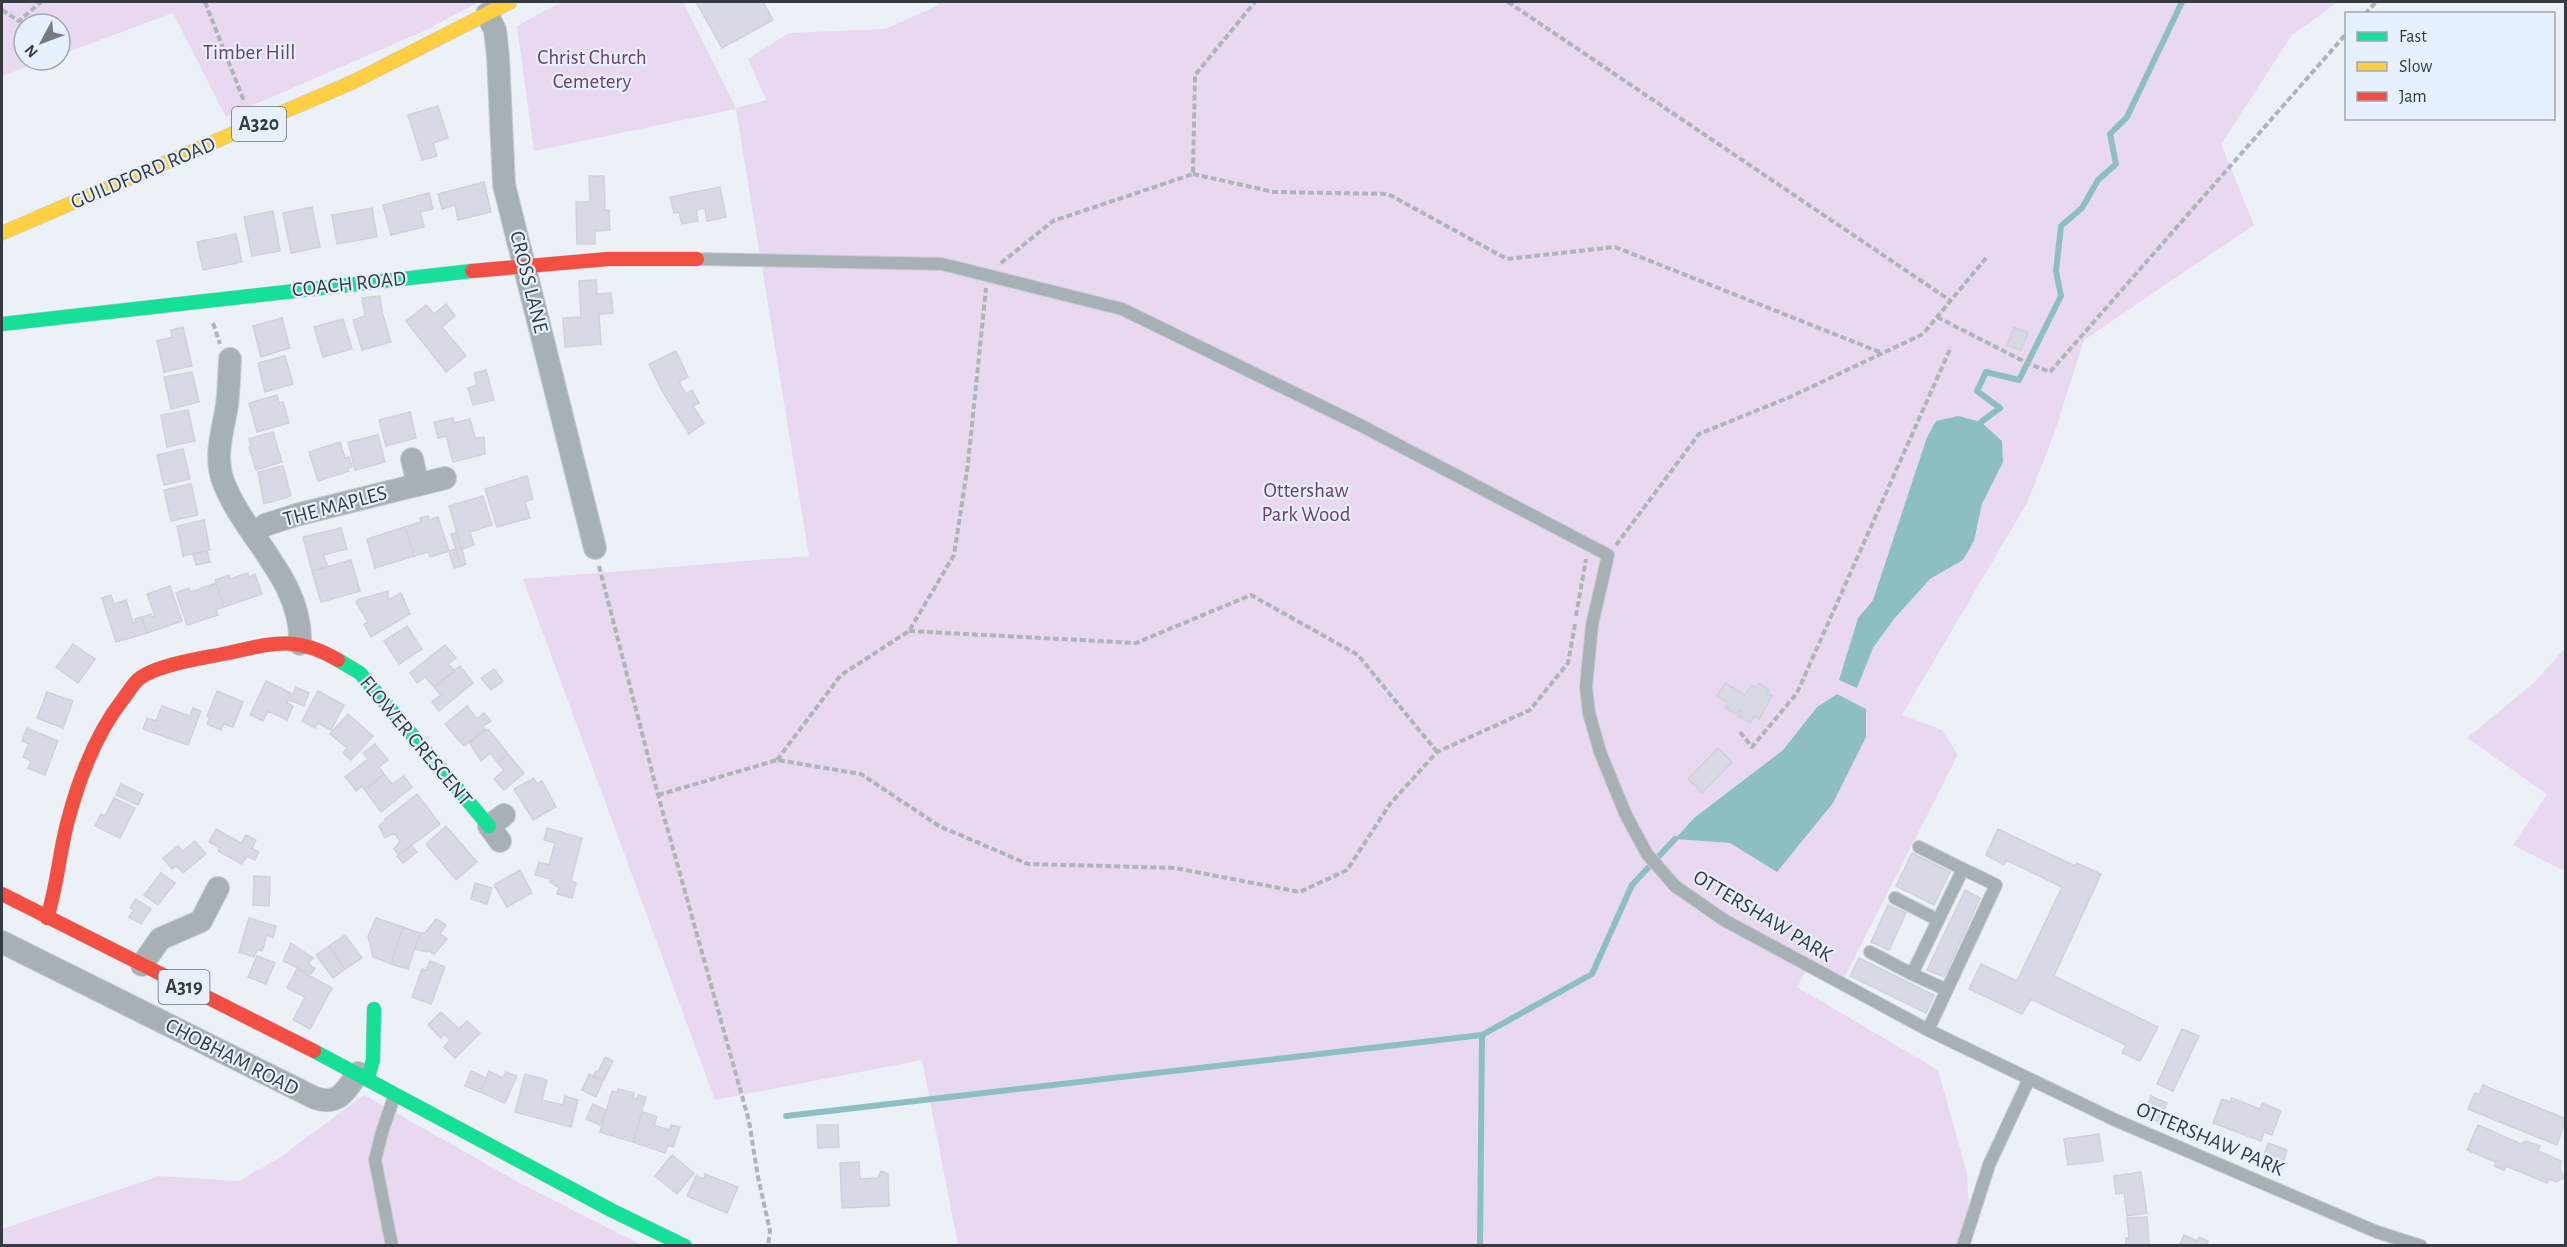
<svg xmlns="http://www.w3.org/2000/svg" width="2567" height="1247" viewBox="0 0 2567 1247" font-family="'Alegreya Sans',sans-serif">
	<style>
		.green { fill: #e8d9f0; fill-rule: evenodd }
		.water { fill: #8dbfc1 }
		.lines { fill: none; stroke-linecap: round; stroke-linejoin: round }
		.stream { stroke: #8dbfc1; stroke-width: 6 }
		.building { fill: #d7d9e5; stroke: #d0d2d9; stroke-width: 1.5 }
		.lane-casing { stroke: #c8cdd3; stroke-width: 14 }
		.street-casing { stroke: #c8cdd3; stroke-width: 24 }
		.fast-casing { stroke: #c8cdd3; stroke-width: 15 }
		.slow-casing { stroke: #c8cdd3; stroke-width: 15 }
		.jam-casing { stroke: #c8cdd3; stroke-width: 15 }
		.path { stroke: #aeb4b8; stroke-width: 4; stroke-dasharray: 6 3; stroke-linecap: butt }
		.lane { stroke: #a7b0b4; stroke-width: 12 }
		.street { stroke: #a7b0b4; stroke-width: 22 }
		.fast { stroke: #16e098; stroke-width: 14 }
		.slow { stroke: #ffcf43; stroke-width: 14 }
		.jam { stroke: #f24e42; stroke-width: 14 }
		.labels { text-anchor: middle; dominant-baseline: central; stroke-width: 4.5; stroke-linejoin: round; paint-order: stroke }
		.shield { fill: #e6f0fe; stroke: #6b717a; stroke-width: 1.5 }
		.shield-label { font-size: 20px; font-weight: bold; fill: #363b42 }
		.park-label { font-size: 21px; fill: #6c3e74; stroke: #e6f0fe }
		.street-label { font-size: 21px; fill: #363b42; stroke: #e6f0fe }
	</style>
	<rect width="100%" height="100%" fill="#ecf1f8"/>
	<path class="green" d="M 2,2 L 479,2 L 426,30 L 226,117 L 173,13 L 60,55 L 60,24 L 24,24 L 24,60 L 46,60 L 2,76 Z
		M 561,2 L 683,2 L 736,108 L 766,100 L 748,59 L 789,33 L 885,29 L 939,5 L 940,2 L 2338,2 L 2292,35 L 2221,144 L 2254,225 L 2084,340 L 2054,434 L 2027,503 L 1902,715 L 1942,730 L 1958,755 L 1844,978 L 1812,961 L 1797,987 L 1938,1070 L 1967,1173 L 1971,1245 L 958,1245 L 922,1060 L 715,1100 L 523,579 L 809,556 L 736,109 L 534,151 L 517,26 ZM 1936,421 L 2003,462 L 1982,504 L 1974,541 L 1963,560 L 1930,579 L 1894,619 L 1873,648 L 1857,688 L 1839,680 L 1858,618 L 1873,600 L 1927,437 ZM 1837,694 L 1777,871 L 1730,843 L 1676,839 L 1694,818 L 1783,750 L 1817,707 Z
		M 2565,648 L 2565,871 L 2513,845 L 2547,794 L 2467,738 L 2535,682 Z
		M 364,1095 L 529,1188 L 642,1245 L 2,1246 L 2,1229 L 159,1176 L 239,1181 L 279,1158 Z"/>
	<path class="water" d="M 1958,416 L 1981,422 L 2002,441 L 2003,462 L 1982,504 L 1974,541 L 1963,560 L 1930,579 L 1894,619 L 1873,648 L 1857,688 L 1839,680 L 1858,618 L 1873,600 L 1927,437 L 1936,421 Z
		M 1837,694 L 1866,709 L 1866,737 L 1833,803 L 1777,872 L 1730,843 L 1675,839 L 1694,818 L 1783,750 L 1817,707 Z"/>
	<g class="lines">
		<path class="stream" d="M 1981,422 L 2000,408 L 1977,391 L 1986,372 L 2019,380 L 2061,296 L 2056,271 L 2061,226 L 2082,208 L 2098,180 L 2116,164 L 2110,134 L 2127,117 L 2182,2
			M 786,1116 L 1482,1035 L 1592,974 L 1632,885 L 1675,839
			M 1480,1246 L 1482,1035"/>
	</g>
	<path class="building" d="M 696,2 L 763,2 L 773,20 L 722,48 Z
		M 438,106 L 448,138 L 433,143 L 437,156 L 422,160 L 408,115 Z
		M 589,176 L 604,176 L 605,210 L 609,210 L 610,230 L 595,231 L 595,244 L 577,244 L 576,202 L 590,202 Z
		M 484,182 L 491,212 L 458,220 L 455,205 L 442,209 L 438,194 Z
		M 720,187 L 726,217 L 707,221 L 705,208 L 696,210 L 698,221 L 682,224 L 679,212 L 674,213 L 670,197 Z
		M 429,193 L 433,209 L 420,212 L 424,227 L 391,235 L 383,205 Z
		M 312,207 L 320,247 L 291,253 L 283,213 Z
		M 372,208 L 377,237 L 337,244 L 332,215 Z
		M 273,211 L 280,251 L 252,256 L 244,217 Z
		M 236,234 L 242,262 L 203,270 L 197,242 Z
		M 596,280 L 597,294 L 611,293 L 613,313 L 599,314 L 601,344 L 565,347 L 563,318 L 581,317 L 579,281 Z
		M 380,296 L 382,312 L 391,342 L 362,350 L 353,320 L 365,316 L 362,298 Z
		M 446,304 L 455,316 L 442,327 L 466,356 L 446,372 L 406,321 L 426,305 L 434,314 Z
		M 282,318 L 290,348 L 261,357 L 253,326 Z
		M 343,319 L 352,349 L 323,357 L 314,327 Z
		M 183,327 L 192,366 L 164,372 L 157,341 L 172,337 L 171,330 Z
		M 2014,327 L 2028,333 L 2021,350 L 2007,345 Z
		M 676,351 L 688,377 L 679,382 L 686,394 L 692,390 L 699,403 L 693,406 L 704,423 L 689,434 L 661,389 L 649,364 Z
		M 285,356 L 293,384 L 265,392 L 258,363 Z
		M 486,370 L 494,400 L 473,405 L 468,388 L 477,385 L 474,373 Z
		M 192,372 L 199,402 L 171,409 L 164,377 Z
		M 277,395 L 279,403 L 283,402 L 289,423 L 257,432 L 249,403 Z
		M 188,410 L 195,441 L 167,447 L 161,415 Z
		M 410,412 L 416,438 L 386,446 L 379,420 Z
		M 453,418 L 454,423 L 470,419 L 475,438 L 484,437 L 485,454 L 453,462 L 446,436 L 438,438 L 434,422 Z
		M 273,432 L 282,462 L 256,470 L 249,447 L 251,446 L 249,439 Z
		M 378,435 L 385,462 L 355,470 L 348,442 Z
		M 340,442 L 345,458 L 349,457 L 352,467 L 348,468 L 349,471 L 318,481 L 309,452 Z
		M 183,449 L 190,479 L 164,485 L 157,455 Z
		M 283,466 L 291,496 L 264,504 L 258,472 Z
		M 527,476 L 533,499 L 525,502 L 530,518 L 497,527 L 485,489 Z
		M 191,484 L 198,515 L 171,521 L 164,490 Z
		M 483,496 L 492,525 L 470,532 L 474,545 L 462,549 L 449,506 Z
		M 428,516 L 429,520 L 438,517 L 449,551 L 430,557 L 428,552 L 414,556 L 405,527 L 421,522 L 420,518 Z
		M 204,520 L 210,550 L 183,556 L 177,526 Z
		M 405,527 L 414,556 L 375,568 L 367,539 Z
		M 341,528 L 347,549 L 323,555 L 328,567 L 312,571 L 303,537 Z
		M 457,532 L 466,564 L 461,566 L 451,534 Z
		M 456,549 L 461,566 L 454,568 L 449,551 Z
		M 207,551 L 210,562 L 196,565 L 193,554 Z
		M 351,560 L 360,591 L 321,602 L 312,571 Z
		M 248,573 L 249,577 L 255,574 L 262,594 L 224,607 L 215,580 L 229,575 L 230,579 Z
		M 216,583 L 224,607 L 216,610 L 218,615 L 187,625 L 176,593 L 189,588 L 191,592 Z
		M 170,586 L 182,621 L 147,633 L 142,617 L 151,614 L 152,617 L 155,616 L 147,594 Z
		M 388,591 L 388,600 L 401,593 L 410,614 L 371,637 L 364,624 L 368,622 L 356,602 L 357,600 Z
		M 111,595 L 114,604 L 126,600 L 133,623 L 136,622 L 135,619 L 142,617 L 147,633 L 116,642 L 102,598 Z
		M 407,626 L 422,649 L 399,664 L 384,641 Z
		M 73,644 L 95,659 L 78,683 L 56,667 Z
		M 445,645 L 456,658 L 448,664 L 455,671 L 434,687 L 425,677 L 417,683 L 410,673 Z
		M 460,666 L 473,683 L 439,711 L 432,702 L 441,695 L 434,687 Z
		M 494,669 L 503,681 L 491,690 L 481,678 Z
		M 266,681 L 291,693 L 287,703 L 293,706 L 287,720 L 268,711 L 263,721 L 250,715 Z
		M 1725,683 L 1745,695 L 1751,685 L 1756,688 L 1759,683 L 1769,690 L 1767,693 L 1772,696 L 1759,719 L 1754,716 L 1750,723 L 1738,716 L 1741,711 L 1739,710 L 1736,714 L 1725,708 L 1728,703 L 1717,696 Z
		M 296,687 L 309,693 L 304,706 L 290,700 Z
		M 217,691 L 243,702 L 233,727 L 224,724 L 221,730 L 207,724 L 210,717 L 207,716 Z
		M 318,691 L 344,705 L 331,730 L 318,723 L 315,728 L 302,721 Z
		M 47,692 L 73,701 L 63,728 L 37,718 Z
		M 162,706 L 190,716 L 193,708 L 201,711 L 188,745 L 143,729 L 147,718 L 156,721 Z
		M 467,706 L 477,719 L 484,713 L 491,721 L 483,726 L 485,729 L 464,746 L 445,724 Z
		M 348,714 L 373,736 L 351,760 L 343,753 L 347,748 L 330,734 Z
		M 27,728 L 58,741 L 45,775 L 28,768 L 31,761 L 23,757 L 29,744 L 22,741 Z
		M 488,729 L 508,754 L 498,763 L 490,753 L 481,761 L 470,743 Z
		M 375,744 L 388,760 L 379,767 L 384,774 L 365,790 L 362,786 L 356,791 L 345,777 L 368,759 L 363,753 Z
		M 1718,748 L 1732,762 L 1702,793 L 1688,779 Z
		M 508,754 L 524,773 L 504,790 L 494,779 L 504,770 L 498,763 Z
		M 384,774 L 392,784 L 404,776 L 412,787 L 381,812 L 365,790 Z
		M 534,778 L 537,784 L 542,781 L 556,807 L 533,820 L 514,789 Z
		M 121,784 L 143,794 L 138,805 L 116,795 Z
		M 417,794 L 440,824 L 400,854 L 397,853 L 394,849 L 400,841 L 394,833 L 385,838 L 379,826 L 386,820 L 385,819 Z
		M 114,798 L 135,808 L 120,838 L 95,826 L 101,814 L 105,816 Z
		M 446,826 L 477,862 L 456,880 L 426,844 Z
		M 547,828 L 582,838 L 571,881 L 576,883 L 572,898 L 557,894 L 559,888 L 550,882 L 551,879 L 535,875 L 539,862 L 549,865 L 555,843 L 544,840 Z
		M 216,829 L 241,843 L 246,835 L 256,840 L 252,848 L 259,852 L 255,860 L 247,856 L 242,864 L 218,851 L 220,848 L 209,842 Z
		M 1998,829 L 2075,866 L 2077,863 L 2101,874 L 2054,976 L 2158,1027 L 2140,1061 L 2122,1053 L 2126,1045 L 2031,999 L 2022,1014 L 1969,989 L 1981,964 L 2017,981 L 2062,887 L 2006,860 L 2004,865 L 1986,855 Z
		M 195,841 L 206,854 L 183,873 L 176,865 L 172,869 L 163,858 L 178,846 L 183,851 Z
		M 411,845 L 417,852 L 403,863 L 397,856 Z
		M 1912,853 L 1950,872 L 1934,905 L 1896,886 Z
		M 520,870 L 532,893 L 507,907 L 494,885 Z
		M 161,873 L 175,883 L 158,905 L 144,895 Z
		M 254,876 L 270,877 L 269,906 L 253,905 Z
		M 475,883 L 492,888 L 487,904 L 471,899 Z
		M 1965,890 L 1980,898 L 1944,977 L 1927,970 Z
		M 136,899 L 151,909 L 141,924 L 129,917 L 134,910 L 130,908 Z
		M 1888,905 L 1906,913 L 1889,950 L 1871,942 Z
		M 249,918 L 276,926 L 273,938 L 267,935 L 262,951 L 257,950 L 254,957 L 239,952 Z
		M 376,918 L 403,927 L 391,964 L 373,957 L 368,936 Z
		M 436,919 L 446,925 L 440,934 L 447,939 L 434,954 L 428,950 L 427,952 L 415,949 L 420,933 L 425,933 Z
		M 403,927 L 420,933 L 408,969 L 391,964 Z
		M 345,935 L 362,958 L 345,969 L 329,946 Z
		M 291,943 L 313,958 L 308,964 L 315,968 L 311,974 L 283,961 Z
		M 329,946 L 345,969 L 333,978 L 316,955 Z
		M 257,956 L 275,963 L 266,984 L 248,977 Z
		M 1859,958 L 1934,995 L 1926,1013 L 1850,976 Z
		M 430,961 L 445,967 L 431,1004 L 412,997 L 422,969 L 426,970 Z
		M 297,969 L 332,988 L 310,1029 L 293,1020 L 305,997 L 287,988 Z
		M 441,1012 L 459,1029 L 467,1021 L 480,1033 L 455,1058 L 444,1047 L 450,1040 L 444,1034 L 441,1038 L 428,1025 Z
		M 2182,1029 L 2199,1036 L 2173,1091 L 2157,1084 Z
		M 605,1057 L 613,1061 L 603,1081 L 593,1077 L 596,1071 L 598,1072 Z
		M 471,1071 L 486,1078 L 480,1092 L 465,1086 Z
		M 489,1071 L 503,1078 L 506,1072 L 517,1076 L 505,1103 L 480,1092 Z
		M 525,1074 L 547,1080 L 542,1100 L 563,1105 L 565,1096 L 578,1100 L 571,1127 L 515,1112 Z
		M 589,1074 L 603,1081 L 596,1097 L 582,1090 Z
		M 2483,1085 L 2566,1119 L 2557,1145 L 2468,1109 L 2475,1093 L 2479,1095 Z
		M 618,1089 L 634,1093 L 633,1098 L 637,1099 L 638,1095 L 646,1097 L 633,1142 L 600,1132 L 612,1091 L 617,1092 Z
		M 2151,1096 L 2167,1103 L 2159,1122 L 2143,1115 Z
		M 2232,1098 L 2260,1109 L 2262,1103 L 2281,1111 L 2272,1135 L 2264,1132 L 2261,1141 L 2213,1123 L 2222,1099 L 2230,1102 Z
		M 593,1104 L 606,1110 L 600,1125 L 586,1119 Z
		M 643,1112 L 657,1117 L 654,1125 L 670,1130 L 671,1125 L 680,1127 L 673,1147 L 668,1145 L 665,1153 L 633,1142 Z
		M 817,1125 L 838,1125 L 839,1147 L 818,1148 Z
		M 2478,1125 L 2521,1144 L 2526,1141 L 2540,1146 L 2538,1151 L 2561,1161 L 2560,1170 L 2564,1178 L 2556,1182 L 2549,1179 L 2547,1183 L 2506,1166 L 2504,1170 L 2494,1166 L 2496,1162 L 2467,1150 Z
		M 2099,1134 L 2103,1161 L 2068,1165 L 2064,1139 Z
		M 2268,1143 L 2287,1150 L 2281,1169 L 2261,1163 Z
		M 672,1155 L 694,1173 L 677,1194 L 655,1176 Z
		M 859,1162 L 860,1179 L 878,1178 L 881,1171 L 888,1174 L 889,1206 L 842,1208 L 840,1163 Z
		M 2141,1172 L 2147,1213 L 2127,1216 L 2124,1193 L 2116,1194 L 2114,1176 Z
		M 705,1174 L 738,1187 L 727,1213 L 687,1196 L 696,1176 L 704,1179 Z
		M 2147,1217 L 2149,1246 L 2126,1246 L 2126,1238 L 2129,1238 L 2127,1218 Z
		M 2184,1235 L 2197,1241 L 2199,1237 L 2208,1241 L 2207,1244 L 2211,1246 L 2179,1246 Z"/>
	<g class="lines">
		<defs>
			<path id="lane" d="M 697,259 L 942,264 L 1122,309 L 1360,425 L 1608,555 L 1592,625 L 1586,687 L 1589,713 L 1600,752 L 1626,815 L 1647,854 L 1675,886 L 1724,920 L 1928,1030 L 2115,1120 L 2377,1232 L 2421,1246
				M 1919,847 L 1963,869
				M 1895,898 L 1938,920
				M 1870,952 L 1912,974
				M 1928,1030 L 1996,885 L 1963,869 L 1912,974 L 1947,990
				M 392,1246 L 375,1160 L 382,1132 L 395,1094
				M 1963,1246 L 1989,1165 L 2029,1079"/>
			<path id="street" d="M 487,14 L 495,30 L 498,56 L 504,185 L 595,548
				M 230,359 C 229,374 229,390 227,405 C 223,431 214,455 223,481 C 244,537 303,580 300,644
				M 412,459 L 418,485
				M 254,534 L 265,525 L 296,515 L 445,478
				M 500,841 L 489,826 L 504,815
				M 2,942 L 315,1098 C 338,1106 346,1091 358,1073
				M 142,965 L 160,939 L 201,921 L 218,888"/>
			<path id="fast" d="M 2,324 L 472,271
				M 338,660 L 360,673 L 489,826
				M 314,1051 L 611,1210 L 685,1246
				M 368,1078 L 373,1060 L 374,1009"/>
			<path id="slow" d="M 2,233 L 353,82 L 510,2"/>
			<path id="jam" d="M 472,271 L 608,259 L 697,259
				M 2,894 L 314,1051
				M 47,918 C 57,887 59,855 67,824 C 78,781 95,735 123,699 C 128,693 133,683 140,678 C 159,664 205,658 228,653 C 273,643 296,635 338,660"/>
		</defs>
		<use href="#lane" class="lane-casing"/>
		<use href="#street" class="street-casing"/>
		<use href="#fast" class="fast-casing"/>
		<use href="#slow" class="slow-casing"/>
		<use href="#jam" class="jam-casing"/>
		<path class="path" d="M 205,2 L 244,101
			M 1508,2 L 1951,301
			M 2,10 L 19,21 L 41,2
			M 2365,14 L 2376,2
			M 1193,174 L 1274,192 L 1388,194 L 1507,259 L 1615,247 L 1882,353
			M 1001,263 L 1053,221 L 1193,174 L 1195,75 L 1255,2
			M 1937,317 L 2027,363 L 2050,372 L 2346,34
			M 213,323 L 220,344
			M 1616,545 L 1699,434 L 1790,397 L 1923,334 L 1986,258
			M 599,566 L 658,795 L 749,1121 L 758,1177 L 770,1231 L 768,1246
			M 1576,616 L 1586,559
			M 909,631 L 1136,643 L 1251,595 L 1358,655 L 1437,752
			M 1740,732 L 1752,747 L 1797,693 L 1951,347
			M 777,760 L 841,675 L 909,631 L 954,555 L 968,464 L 986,288
			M 658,795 L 777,760 L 861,774 L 939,826 L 1028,864 L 1175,868 L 1300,892 L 1347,870 L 1390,804 L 1437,752 L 1530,710 L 1568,663 L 1575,624"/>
		<use href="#lane" class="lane"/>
		<use href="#street" class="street"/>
		<use href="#fast" class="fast"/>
		<use href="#slow" class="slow"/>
		<use href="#jam" class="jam"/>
	</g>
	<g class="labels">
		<g class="shield">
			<rect x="232" y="107" width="54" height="34" rx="4.5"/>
			<rect x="158.5" y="970" width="51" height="34" rx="4.5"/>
		</g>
		<g class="shield-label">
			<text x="259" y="124">A320</text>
			<text x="184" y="987">A319</text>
		</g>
		<g class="park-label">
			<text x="249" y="52">Timber Hill</text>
			<text x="592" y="57">Christ Church<tspan x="592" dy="24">Cemetery</tspan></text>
			<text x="1306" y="490">Ottershaw<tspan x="1306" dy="24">Park Wood</tspan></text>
		</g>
		<g class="street-label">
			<text transform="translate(143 173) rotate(-23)">GUILDFORD ROAD</text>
			<text transform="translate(529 282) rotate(76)">CROSS LANE</text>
			<text transform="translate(349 284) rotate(-6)">COACH ROAD</text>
			<text transform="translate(335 506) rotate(-15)">THE MAPLES</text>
			<text transform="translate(416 741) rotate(50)">FLOWER CRESCENT</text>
			<text transform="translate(1763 916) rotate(31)">OTTERSHAW PARK</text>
			<text transform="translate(232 1057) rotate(27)">CHOBHAM ROAD</text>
			<text transform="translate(2210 1139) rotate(23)">OTTERSHAW PARK</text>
		</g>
	</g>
	<rect width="2567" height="1247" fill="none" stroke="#363b42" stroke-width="6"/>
	<rect x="2345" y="12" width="210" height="108" fill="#e6f0fe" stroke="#a0a8b3" stroke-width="1.5"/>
	<rect x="2357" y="32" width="30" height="9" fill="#16e098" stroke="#a0a8b3" stroke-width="1.5"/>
	<text x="2399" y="42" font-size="18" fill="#363b42">Fast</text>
	<rect x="2357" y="62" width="30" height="9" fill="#ffcf43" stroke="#a0a8b3" stroke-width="1.5"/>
	<text x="2399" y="72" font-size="18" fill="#363b42">Slow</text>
	<rect x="2357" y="92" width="30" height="9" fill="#f24e42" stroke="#a0a8b3" stroke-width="1.5"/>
	<text x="2399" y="102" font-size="18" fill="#363b42">Jam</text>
	<g transform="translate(42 42) rotate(229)"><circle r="28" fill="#e6f0fe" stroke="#a0a8b3" stroke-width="1.5"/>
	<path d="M0-4.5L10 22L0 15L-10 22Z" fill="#767b82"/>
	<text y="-9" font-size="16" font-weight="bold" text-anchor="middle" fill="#363b42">N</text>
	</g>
</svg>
